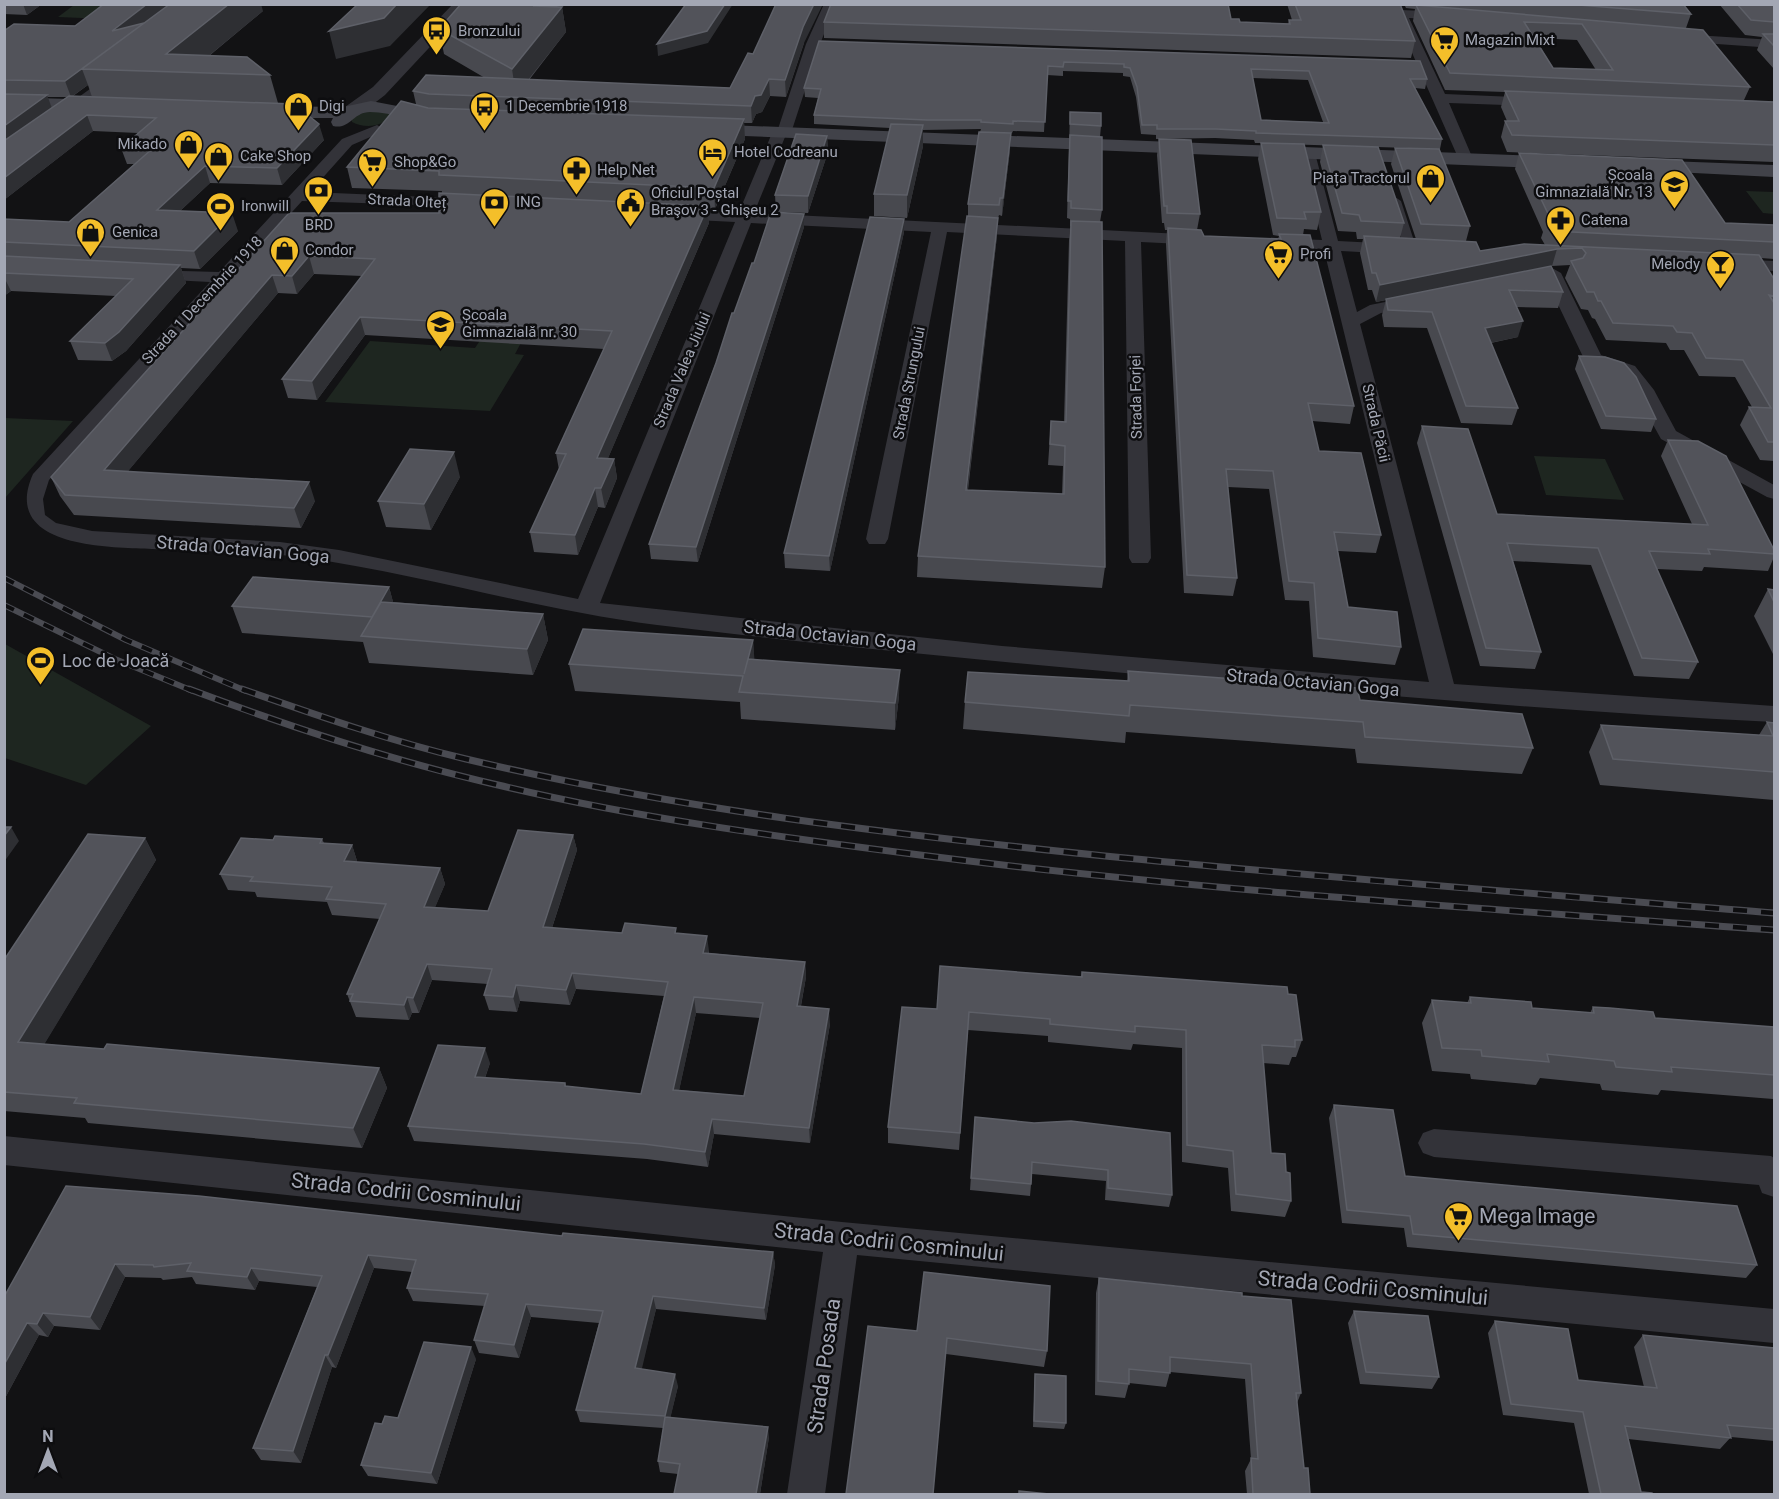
<svg xmlns="http://www.w3.org/2000/svg" width="1779" height="1499" viewBox="0 0 1779 1499" font-family="Roboto,sans-serif">
	<style>
		.green { fill: #1e2620 }
		.lines { fill: none; stroke-linecap: round; stroke-linejoin: round }
		.pedestrian { fill: #333339; fill-rule: evenodd }
		.minor { fill: #333339; fill-rule: evenodd }
		.tertiary { fill: #333339; fill-rule: evenodd }
		.secondary { fill: #414249; fill-rule: evenodd }
		.rail-far1-casing { stroke: #4a4b52; stroke-width: 6 }
		.rail-casing { stroke: #4a4b52; stroke-width: 7 }
		.rail-far1 { stroke: #0d0d0f; stroke-width: 4; stroke-dasharray: 11; stroke-linecap: butt }
		.rail { stroke: #0d0d0f; stroke-width: 4.5; stroke-dasharray: 14; stroke-linecap: butt }
		.wall { fill: #48494f; fill-rule: evenodd }
		.shaded-wall { fill: #2e2f33 }
		.building { fill: #52535a; stroke: #5e6068; stroke-width: 1.5; fill-rule: evenodd }
		.labels { text-anchor: middle; dominant-baseline: central; stroke-width: 5; stroke-linejoin: round; paint-order: stroke }
		.far-poi-label { font-size: 15px; fill: #a3a7b4; stroke: #0d0d0f; text-anchor: start }
		.far-street-label { font-size: 15px; fill: #a3a7b4; stroke: #0d0d0f }
		.street-label { font-size: 18px; fill: #a3a7b4; stroke: #0d0d0f }
		.poi-label { font-size: 18px; fill: #a3a7b4; stroke: #0d0d0f; text-anchor: start }
		.near-street-label { font-size: 21px; fill: #a3a7b4; stroke: #0d0d0f }
		.near-poi-label { font-size: 21px; fill: #a3a7b4; stroke: #0d0d0f; text-anchor: start }
	</style>
	<rect width="100%" height="100%" fill="#121214"/>
	<path class="green" d="M 74,5 L 125,5 L 106,19 L 58,17 Z
		M 367,111 L 384,111 L 391,115 C 383,127 365,129 352,122 L 352,117 Z
		M 1746,191 L 1774,192 L 1774,214 L 1763,213 Z
		M 544,300 L 515,354 L 524,355 L 490,411 L 325,402 L 370,341 L 475,348 L 487,330 Z
		M 5,418 L 73,421 L 5,498 L 4,418 Z
		M 1534,456 L 1605,459 L 1624,500 L 1546,495 Z
		M 5,644 L 151,726 L 86,785 L 5,758 Z"/>
	<g class="lines">
		<path class="pedestrian" d="M 1395,197 L 1401,201 L 1417,250 L 1416,253 L 1411,254 L 1405,250 L 1389,201 Z"/>
		<path class="minor" d="M 824,4 L 836,4 L 820,44 L 791,133 L 785,137 L 754,213 L 1202,235 L 1210,240 L 1202,245 L 1141,242 L 1151,558 L 1148,563 L 1132,563 L 1129,558 L 1125,241 L 947,232 L 888,539 L 885,544 L 869,544 L 866,539 L 931,232 L 751,223 L 600,603 L 1002,646 L 1429,682 L 1324,250 L 1277,248 L 1269,243 L 1277,238 L 1322,240 L 1301,153 L 1308,149 L 1315,153 L 1338,241 L 1397,244 L 1405,249 L 1397,254 L 1341,251 L 1357,312 L 1370,305 L 1416,296 L 1425,301 L 1422,305 L 1381,313 L 1360,324 L 1454,684 L 1774,706 L 1774,722 C 1607,714 1441,700 1274,686 C 1068,668 862,650 657,625 C 538,610 425,575 307,558 C 256,551 204,552 152,549 C 108,547 0,548 33,474 L 210,282 L 151,279 L 142,274 L 145,270 L 219,272 L 342,139 L 377,125 L 384,129 L 382,132 L 352,145 L 310,192 L 474,199 L 482,204 L 480,207 L 302,201 L 49,480 L 43,499 L 45,515 L 56,523 L 92,531 L 280,542 L 339,550 L 578,599 L 735,222 L 675,219 L 667,214 L 675,209 L 739,212 L 772,133 L 778,129 L 806,44 Z
			M 1401,10 L 1449,12 L 1455,16 L 1449,20 L 1409,18 L 1445,94 L 1536,98 L 1543,102 L 1536,106 L 1449,103 L 1473,159 L 1465,164 L 1460,162 L 1395,14 Z
			M 1679,34 L 1774,40 L 1774,48 L 1674,41 L 1674,35 Z
			M 119,68 L 126,72 L 124,75 L 4,163 L 4,151 Z
			M 1730,259 L 1774,261 L 1774,271 L 1724,268 L 1722,264 L 1724,260 Z
			M 1552,268 L 1561,273 L 1601,355 L 1635,366 L 1654,390 L 1676,431 L 1774,485 L 1774,499 L 1767,497 L 1661,439 L 1635,392 L 1621,374 L 1586,363 L 1543,273 Z
			M 1434,1129 L 1771,1156 L 1774,1158 L 1774,1197 L 1762,1193 L 1759,1185 L 1434,1157 L 1423,1153 L 1418,1143 L 1423,1133 Z
			M 4,1136 L 842,1222 L 1774,1309 L 1774,1343 L 857,1255 L 825,1494 L 787,1494 L 823,1252 L 4,1165 Z"/>
		<path class="tertiary" d="M 453,4 L 470,4 L 385,95 L 359,115 L 345,115 L 343,111 L 345,107 L 373,87 Z"/>
		<path class="secondary" d="M 4,97 L 102,100 L 111,105 L 102,110 L 4,107 Z
			M 371,101 L 439,114 L 448,120 L 439,126 C 416,122 393,112 370,112 C 353,112 350,130 333,126 L 331,122 L 333,118 L 264,118 L 255,112 L 264,106 L 343,107 Z
			M 700,124 L 1563,157 L 1573,163 L 1563,169 L 693,134 L 691,130 Z
			M 1641,160 L 1774,165 L 1774,177 L 1634,170 L 1631,166 Z"/>
		<defs>
			<path id="rail-far1" d="M 4,578 L 126,640 L 246,691
				M 4,605 L 115,659 L 193,691"/>
			<path id="rail" d="M 189,689 C 290,727 393,761 498,785 C 636,818 779,837 920,855 C 1204,891 1489,909 1774,930
				M 242,689 C 316,715 390,741 466,759 C 676,809 890,834 1105,856 C 1328,878 1551,895 1774,913"/>
		</defs>
		<use href="#rail-far1" class="rail-far1-casing"/>
		<use href="#rail" class="rail-casing"/>
		<use href="#rail-far1" class="rail-far1"/>
		<use href="#rail" class="rail"/>
	</g>
	<path class="wall" d="M 4,4 L 42,4 L 27,15 L 4,14 Z
		M 558,4 L 556,7 L 562,7 L 566,32 L 529,80 L 730,88 L 753,54 L 804,43 L 786,97 L 770,96 L 762,112 L 756,114 L 752,123 L 744,123 L 745,139 L 715,209 L 708,208 L 709,223 L 608,458 L 614,459 L 617,478 L 605,508 L 598,507 L 578,555 L 534,552 L 530,532 L 559,470 L 556,453 L 604,349 L 365,335 L 317,400 L 288,398 L 282,379 L 362,276 L 314,274 L 297,294 L 278,293 L 128,471 L 315,501 L 301,528 L 74,515 L 60,496 L 51,477 L 289,213 L 439,213 L 442,191 L 352,188 L 347,167 L 416,104 L 413,91 L 485,78 L 444,54 L 439,29 Z
		M 1287,4 L 1400,4 L 1415,41 L 1411,58 L 824,38 L 824,22 L 1231,19 L 1240,22 L 1288,24 L 1289,20 L 1292,20 Z
		M 1404,4 L 1683,4 L 1691,14 L 1686,28 L 1750,87 L 1744,100 L 1774,102 L 1774,162 L 1507,152 L 1501,137 L 1505,121 L 1507,121 L 1501,107 L 1505,92 L 1445,90 L 1413,21 L 1415,9 L 1406,8 ZM 1535,38 L 1577,40 L 1596,70 L 1553,68 Z
		M 1719,4 L 1774,4 L 1774,69 L 1757,50 L 1762,37 L 1745,35 Z
		M 263,11 L 209,56 L 270,75 L 278,103 L 324,140 L 282,185 L 210,183 L 180,211 L 238,231 L 200,269 L 181,268 L 186,283 L 126,351 L 112,361 L 78,360 L 70,341 L 116,296 L 11,291 L 4,296 L 4,219 L 69,222 L 134,164 L 127,164 L 121,148 L 138,133 L 93,131 L 4,200 L 4,31 ZM 88,85 L 92,97 L 73,96 ZM 47,97 L 67,97 L 52,108 Z
		M 819,41 L 1420,61 L 1427,79 L 1425,89 L 1415,88 L 1442,139 L 1440,149 L 1282,144 L 1321,212 L 1317,230 L 1304,229 L 1303,235 L 1354,406 L 1350,424 L 1312,421 L 1319,451 L 1381,535 L 1376,553 L 1338,551 L 1348,607 L 1401,647 L 1395,665 L 1313,657 L 1309,601 L 1285,600 L 1269,489 L 1228,487 L 1237,578 L 1233,596 L 1184,593 L 1166,244 L 1167,230 L 1165,230 L 1164,223 L 1162,223 L 1157,155 L 1159,139 L 1200,214 L 1197,230 L 1204,236 L 1278,239 L 1279,236 L 1273,235 L 1258,159 L 1261,143 L 1255,143 L 1254,140 L 1215,138 L 1156,139 L 1156,135 L 1141,134 L 1136,97 L 1130,77 L 1123,76 L 1123,73 L 1063,71 L 1063,76 L 1047,75 L 1044,132 L 1013,131 L 1012,133 L 980,132 L 981,129 L 923,130 L 923,146 L 907,218 L 874,216 L 874,194 L 890,128 L 814,124 L 814,115 L 818,98 L 805,97 L 804,88 ZM 1253,78 L 1308,80 L 1323,122 L 1261,120 Z
		M 1070,112 L 1101,126 L 1100,137 L 1102,210 L 1100,222 L 1105,567 L 1102,588 L 917,577 L 918,556 L 968,216 L 968,204 L 1010,150 L 1002,216 L 999,215 L 997,222 L 997,236 L 968,490 L 1062,494 L 1063,466 L 1048,465 L 1051,421 L 1064,422 L 1069,240 L 1071,226 L 1070,226 L 1070,219 L 1067,218 Z
		M 827,136 L 828,152 L 808,213 L 776,212 L 775,195 Z
		M 1323,145 L 1404,223 L 1400,238 L 1416,239 L 1391,164 L 1395,148 L 1470,226 L 1466,241 L 1480,251 L 1545,245 L 1541,238 L 1543,232 L 1515,169 L 1519,153 L 1725,223 L 1774,225 L 1774,270 L 1774,259 L 1761,258 L 1774,279 L 1774,461 L 1760,460 L 1740,425 L 1749,407 L 1752,407 L 1735,377 L 1699,376 L 1684,350 L 1670,350 L 1666,343 L 1606,340 L 1595,319 L 1592,318 L 1588,310 L 1581,309 L 1565,278 L 1570,265 L 1552,266 L 1493,278 L 1563,292 L 1558,308 L 1517,307 L 1518,337 L 1491,343 L 1518,408 L 1512,425 L 1461,423 L 1427,328 L 1384,327 L 1382,315 L 1386,300 L 1376,302 L 1372,290 L 1368,290 L 1360,253 L 1363,239 L 1357,239 L 1356,232 L 1338,231 L 1320,162 Z
		M 804,214 L 804,227 L 698,562 L 651,559 L 649,544 L 734,313 L 754,263 Z
		M 904,219 L 904,232 L 830,571 L 785,568 L 784,553 Z
		M 1579,356 L 1656,419 L 1651,432 L 1601,429 L 1575,369 Z
		M 1422,426 L 1497,514 L 1692,524 L 1661,456 L 1668,440 L 1774,550 L 1774,557 L 1768,571 L 1704,567 L 1702,571 L 1657,569 L 1698,662 L 1689,679 L 1634,676 L 1591,565 L 1513,561 L 1541,652 L 1535,669 L 1480,666 L 1417,443 Z
		M 460,477 L 431,530 L 386,527 L 378,501 Z
		M 389,587 L 393,602 L 543,614 L 548,640 L 533,675 L 369,663 L 363,642 L 242,633 L 232,606 Z
		M 1768,589 L 1774,590 L 1774,656 L 1754,616 Z
		M 753,640 L 754,659 L 899,696 L 895,730 L 741,719 L 740,702 L 575,691 L 569,664 Z
		M 1128,671 L 1360,700 L 1533,748 L 1522,774 L 1357,763 L 1355,749 L 1126,732 L 1125,743 L 963,729 L 965,702 L 1127,681 Z
		M 1767,722 L 1774,723 L 1774,800 L 1600,785 L 1589,752 L 1601,725 L 1759,735 Z
		M 573,835 L 577,850 L 552,928 L 622,933 L 677,933 L 709,951 L 709,953 L 805,962 L 806,977 L 801,1006 L 830,1024 L 810,1143 L 714,1134 L 708,1167 L 647,1159 L 414,1141 L 408,1126 L 490,1063 L 485,1078 L 565,1083 L 566,1086 L 641,1094 L 664,996 L 576,989 L 570,1005 L 520,1001 L 517,1012 L 489,1010 L 484,995 L 488,984 L 432,980 L 419,1013 L 412,1013 L 409,1020 L 356,1017 L 347,994 L 380,919 L 332,915 L 327,902 L 257,897 L 255,892 L 228,890 L 220,874 L 273,840 L 322,839 L 324,843 L 352,845 L 357,861 L 357,862 L 440,868 L 445,884 L 435,907 L 488,911 ZM 696,1013 L 760,1018 L 744,1096 L 679,1090 Z
		M 145,838 L 156,860 L 44,1044 L 104,1049 L 379,1068 L 387,1088 L 362,1148 L 88,1123 L 85,1118 L 4,1111 L 4,960 Z
		M 1082,972 L 1288,994 L 1302,1040 L 1296,1057 L 1292,1057 L 1289,1065 L 1263,1063 L 1271,1153 L 1286,1172 L 1291,1201 L 1285,1217 L 1231,1211 L 1228,1168 L 1182,1162 L 1182,1048 L 1133,1044 L 1131,1050 L 1048,1042 L 1048,1036 L 968,1030 L 959,1150 L 888,1143 L 888,1127 L 937,1009 L 1081,976 Z
		M 1470,997 L 1532,1008 L 1590,1013 L 1593,1007 L 1655,1018 L 1774,1027 L 1774,1104 L 1773,1099 L 1661,1090 L 1658,1095 L 1602,1090 L 1600,1084 L 1540,1078 L 1536,1085 L 1471,1079 L 1470,1074 L 1432,1071 L 1422,1023 L 1432,1000 L 1467,1003 Z
		M 1334,1105 L 1405,1176 L 1757,1265 L 1746,1278 L 1407,1247 L 1404,1228 L 1342,1223 L 1329,1118 Z
		M 975,1117 L 1172,1195 L 1169,1207 L 1105,1200 L 1106,1181 L 1032,1174 L 1030,1196 L 970,1190 Z
		M 66,1186 L 562,1236 L 773,1252 L 775,1265 L 766,1320 L 656,1309 L 641,1369 L 678,1386 L 670,1418 L 769,1437 L 760,1494 L 674,1494 L 678,1474 L 660,1472 L 658,1461 L 663,1428 L 580,1422 L 576,1410 L 599,1323 L 531,1317 L 519,1358 L 479,1353 L 474,1340 L 485,1306 L 413,1301 L 407,1288 L 412,1272 L 374,1268 L 336,1368 L 332,1367 L 301,1463 L 261,1460 L 253,1448 L 317,1287 L 259,1281 L 255,1290 L 196,1284 L 192,1277 L 163,1280 L 161,1278 L 125,1277 L 100,1330 L 54,1326 L 48,1337 L 39,1335 L 4,1400 L 4,1297 Z
		M 1099,1278 L 1242,1296 L 1301,1393 L 1297,1403 L 1304,1468 L 1310,1494 L 1247,1494 L 1245,1471 L 1251,1459 L 1245,1379 L 1170,1372 L 1166,1387 L 1129,1383 L 1125,1398 L 1095,1395 L 1096,1293 Z
		M 1354,1311 L 1439,1377 L 1432,1389 L 1360,1384 L 1348,1323 Z
		M 1495,1321 L 1578,1380 L 1644,1387 L 1634,1347 L 1643,1335 L 1774,1348 L 1774,1441 L 1731,1437 L 1720,1449 L 1628,1439 L 1641,1492 L 1653,1494 L 1589,1494 L 1574,1423 L 1503,1415 L 1488,1333 Z
		M 868,1326 L 1047,1351 L 1044,1367 L 946,1354 Z
		M 476,1359 L 437,1484 L 368,1476 L 361,1465 L 382,1424 L 398,1418 Z
		M 1035,1374 L 1066,1423 L 1064,1429 L 1033,1427 Z"/>
	<path class="shaded-wall" d="M 23,4 L 42,4 L 27,15 Z
		M 147,4 L 170,4 L 83,69 L 112,31 Z
		M 229,4 L 261,4 L 263,11 L 189,72 L 166,54 Z
		M 397,4 L 431,4 L 390,46 L 336,59 L 329,31 Z
		M 535,4 L 558,4 L 538,30 Z
		M 725,4 L 733,4 L 708,43 L 658,56 L 657,44 Z
		M 814,4 L 823,4 L 804,43 L 786,97 L 785,80 L 803,27 Z
		M 562,7 L 566,32 L 516,95 L 512,69 Z
		M 82,69 L 88,85 L 71,97 L 65,81 Z
		M 769,79 L 770,96 L 762,112 L 756,114 L 752,123 L 751,106 L 755,96 Z
		M 47,95 L 53,111 L 4,148 L 4,126 Z
		M 87,115 L 93,131 L 4,200 L 4,178 Z
		M 744,119 L 745,139 L 715,209 L 714,188 Z
		M 319,124 L 324,140 L 282,185 L 277,168 Z
		M 923,125 L 923,146 L 907,218 L 907,195 Z
		M 1011,133 L 1010,150 L 1002,216 L 1003,198 Z
		M 827,136 L 828,152 L 808,213 L 808,196 Z
		M 205,166 L 210,183 L 163,227 L 157,210 Z
		M 708,206 L 709,223 L 600,477 L 597,458 Z
		M 232,213 L 238,231 L 200,269 L 194,251 Z
		M 804,214 L 804,227 L 698,562 L 696,547 Z
		M 998,218 L 997,236 L 965,511 L 966,490 Z
		M 904,219 L 904,232 L 830,571 L 829,556 Z
		M 1557,249 L 1552,266 L 1376,302 L 1380,285 Z
		M 309,256 L 314,274 L 297,294 L 292,276 Z
		M 180,265 L 186,283 L 126,351 L 112,361 L 105,343 Z
		M 272,275 L 278,293 L 113,489 L 104,470 Z
		M 4,277 L 11,291 L 4,296 Z
		M 360,317 L 365,335 L 317,400 L 312,381 Z
		M 1523,321 L 1518,337 L 1480,345 L 1485,328 Z
		M 454,452 L 460,477 L 431,530 L 424,504 Z
		M 614,459 L 617,478 L 605,508 L 601,488 Z
		M 309,482 L 315,501 L 301,528 L 294,508 Z
		M 595,488 L 598,507 L 578,555 L 575,535 Z
		M 389,587 L 396,613 L 372,617 Z
		M 543,614 L 548,640 L 533,675 L 527,649 Z
		M 753,640 L 755,667 L 744,674 Z
		M 900,670 L 899,696 L 895,730 L 895,703 Z
		M 11,827 L 19,841 L 4,862 L 4,836 Z
		M 573,835 L 577,850 L 547,943 L 543,927 Z
		M 145,838 L 156,860 L 33,1063 L 18,1042 Z
		M 352,845 L 357,861 L 350,877 L 344,861 Z
		M 440,868 L 445,884 L 429,922 L 424,907 Z
		M 707,936 L 709,951 L 705,968 L 703,953 Z
		M 805,962 L 806,977 L 798,1021 L 797,1006 Z
		M 427,964 L 432,980 L 419,1013 L 413,998 Z
		M 572,973 L 576,989 L 570,1005 L 566,990 Z
		M 516,985 L 520,1001 L 517,1012 L 513,997 Z
		M 407,997 L 412,1013 L 409,1020 L 404,1005 Z
		M 694,997 L 696,1013 L 676,1105 L 673,1090 Z
		M 829,1009 L 830,1024 L 810,1143 L 809,1128 Z
		M 485,1048 L 490,1063 L 480,1092 L 475,1077 Z
		M 379,1068 L 387,1088 L 362,1148 L 353,1128 Z
		M 712,1119 L 714,1134 L 708,1167 L 705,1152 Z
		M 773,1252 L 775,1265 L 766,1320 L 764,1308 Z
		M 368,1255 L 374,1268 L 336,1368 L 328,1355 Z
		M 115,1264 L 125,1277 L 100,1330 L 90,1317 Z
		M 251,1268 L 259,1281 L 255,1290 L 247,1277 Z
		M 653,1296 L 656,1309 L 639,1381 L 635,1368 Z
		M 526,1304 L 531,1317 L 519,1358 L 514,1345 Z
		M 43,1313 L 54,1326 L 48,1337 L 37,1324 Z
		M 27,1323 L 39,1335 L 4,1400 L 4,1365 Z
		M 471,1347 L 476,1359 L 437,1484 L 431,1473 Z
		M 325,1355 L 332,1367 L 301,1463 L 293,1451 Z
		M 675,1374 L 678,1386 L 668,1428 L 665,1416 Z
		M 768,1427 L 769,1437 L 760,1494 L 756,1494 Z"/>
	<path class="building" d="M 104,4 L 147,4 L 112,31 L 144,23 L 65,81 L 4,80 L 4,31 L 14,24 L 75,26 Z
		M 170,4 L 229,4 L 166,54 L 247,57 L 270,75 L 82,69 Z
		M 358,4 L 397,4 L 384,18 L 329,31 Z
		M 461,4 L 535,4 L 534,6 L 562,7 L 512,69 L 439,29 Z
		M 686,4 L 725,4 L 707,31 L 657,44 Z
		M 776,4 L 814,4 L 803,27 L 785,80 L 769,79 L 761,95 L 755,96 L 751,106 L 429,94 L 413,91 L 426,75 L 730,88 L 748,53 L 753,54 Z
		M 831,4 L 1228,4 L 1231,19 L 1239,19 L 1240,22 L 1290,24 L 1289,20 L 1301,20 L 1295,4 L 1400,4 L 1415,41 L 824,22 Z
		M 1566,4 L 1683,4 L 1691,14 Z
		M 1737,4 L 1774,4 L 1774,22 L 1751,20 Z
		M 1416,5 L 1703,30 L 1750,87 L 1450,73 ZM 1524,22 L 1582,24 L 1613,70 L 1553,68 Z
		M 1763,34 L 1774,34 L 1774,46 Z
		M 819,41 L 1420,61 L 1427,79 L 1410,79 L 1442,139 L 1256,133 L 1256,131 L 1216,129 L 1157,129 L 1157,125 L 1142,125 L 1137,87 L 1130,68 L 1124,67 L 1124,64 L 1064,62 L 1063,67 L 1048,66 L 1045,122 L 1013,121 L 1013,124 L 981,122 L 981,120 L 927,120 L 814,115 L 821,89 L 804,88 ZM 1251,69 L 1309,71 L 1329,123 L 1261,120 Z
		M 1505,91 L 1774,102 L 1774,145 L 1512,135 L 1505,121 L 1519,121 Z
		M 4,94 L 47,95 L 4,126 Z
		M 69,96 L 294,104 L 319,124 L 277,168 L 205,166 L 157,210 L 232,213 L 194,251 L 4,242 L 4,219 L 69,222 L 152,149 L 121,148 L 156,118 L 87,115 L 4,178 L 4,141 Z
		M 401,101 L 428,108 L 744,119 L 714,188 L 439,175 L 439,171 L 347,167 Z
		M 1070,112 L 1101,113 L 1101,126 L 1070,124 Z
		M 891,124 L 923,125 L 907,195 L 874,194 Z
		M 979,132 L 1011,133 L 1003,198 L 1000,198 L 999,205 L 968,204 Z
		M 796,134 L 827,136 L 808,196 L 775,195 Z
		M 1070,135 L 1102,137 L 1102,210 L 1071,208 L 1071,201 L 1068,201 Z
		M 1159,139 L 1191,140 L 1200,214 L 1167,213 L 1167,206 L 1164,206 Z
		M 1261,143 L 1304,144 L 1321,212 L 1304,212 L 1306,219 L 1277,218 Z
		M 1323,145 L 1378,147 L 1404,223 L 1361,221 L 1359,215 L 1342,213 Z
		M 1395,148 L 1439,149 L 1470,226 L 1421,224 Z
		M 1519,153 L 1682,160 L 1725,223 L 1774,225 L 1774,242 L 1552,231 L 1547,221 L 1552,222 Z
		M 439,193 L 708,206 L 597,458 L 614,459 L 601,488 L 595,488 L 575,535 L 530,532 L 566,454 L 556,453 L 612,331 L 360,317 L 312,381 L 282,379 L 375,259 L 309,256 L 292,276 L 272,275 L 104,470 L 309,482 L 294,508 L 65,495 L 51,477 L 289,213 L 439,213 Z
		M 771,212 L 804,214 L 696,547 L 649,544 L 716,363 L 732,313 L 734,313 L 752,263 L 754,263 Z
		M 967,216 L 998,218 L 966,490 L 1064,494 L 1065,446 L 1050,444 L 1051,421 L 1066,422 L 1071,221 L 1102,222 L 1105,567 L 918,556 Z
		M 870,217 L 904,219 L 829,556 L 784,553 L 813,439 Z
		M 1168,228 L 1201,230 L 1204,236 L 1281,239 L 1279,234 L 1310,235 L 1354,406 L 1308,403 L 1319,451 L 1361,453 L 1381,535 L 1334,532 L 1348,607 L 1397,612 L 1401,647 L 1318,638 L 1314,583 L 1289,581 L 1273,471 L 1226,469 L 1237,578 L 1187,575 Z
		M 1364,236 L 1476,242 L 1480,251 L 1524,244 L 1759,255 L 1774,279 L 1774,296 L 1769,295 L 1774,303 L 1774,442 L 1768,442 L 1749,407 L 1771,408 L 1743,360 L 1706,358 L 1692,333 L 1677,332 L 1673,326 L 1613,323 L 1601,301 L 1598,301 L 1594,292 L 1587,292 L 1571,261 L 1583,258 L 1586,253 L 1582,248 L 1557,249 L 1380,285 L 1376,273 L 1372,273 Z
		M 4,256 L 180,265 L 119,332 L 105,343 L 70,341 L 133,279 L 4,273 Z
		M 1551,266 L 1563,292 L 1509,290 L 1523,321 L 1485,328 L 1518,408 L 1466,406 L 1432,312 L 1388,310 L 1386,299 Z
		M 1579,356 L 1605,357 L 1624,363 L 1636,377 L 1656,419 L 1606,416 Z
		M 1422,426 L 1468,429 L 1497,514 L 1708,525 L 1668,440 L 1698,441 L 1726,456 L 1774,550 L 1774,554 L 1708,549 L 1710,554 L 1649,551 L 1698,662 L 1642,658 L 1598,548 L 1507,543 L 1541,652 L 1486,648 Z
		M 410,449 L 454,452 L 424,504 L 378,501 Z
		M 253,577 L 389,587 L 372,617 L 232,606 Z
		M 1768,589 L 1774,590 L 1774,602 Z
		M 381,602 L 543,614 L 527,649 L 361,636 Z
		M 583,629 L 753,640 L 744,674 L 748,659 L 900,670 L 895,703 L 739,692 L 743,676 L 569,664 Z
		M 1128,671 L 1357,688 L 1360,700 L 1522,714 L 1533,748 L 1365,737 L 1363,722 L 1130,705 L 1129,716 L 965,702 L 968,672 L 1129,681 Z
		M 1767,722 L 1774,723 L 1774,772 L 1613,759 L 1601,725 L 1773,736 Z
		M 4,827 L 11,827 L 4,836 Z
		M 518,830 L 573,835 L 543,927 L 622,933 L 625,923 L 676,928 L 675,933 L 707,936 L 703,953 L 805,962 L 797,1006 L 829,1009 L 809,1128 L 712,1119 L 705,1152 L 644,1144 L 408,1126 L 438,1045 L 485,1048 L 475,1077 L 565,1083 L 565,1086 L 641,1094 L 668,982 L 572,973 L 566,990 L 516,985 L 513,997 L 484,995 L 492,969 L 427,964 L 413,998 L 407,997 L 404,1005 L 350,1001 L 353,994 L 347,994 L 386,904 L 326,899 L 332,887 L 250,881 L 253,877 L 220,874 L 241,838 L 273,840 L 275,836 L 322,839 L 320,843 L 352,845 L 344,861 L 440,868 L 424,907 L 488,911 ZM 694,997 L 763,1003 L 744,1096 L 673,1090 Z
		M 88,834 L 145,838 L 18,1042 L 104,1049 L 107,1044 L 379,1068 L 353,1128 L 74,1103 L 77,1098 L 4,1092 L 4,960 Z
		M 940,966 L 1082,977 L 1082,972 L 1287,987 L 1288,994 L 1296,995 L 1302,1040 L 1295,1040 L 1295,1047 L 1262,1045 L 1271,1153 L 1285,1154 L 1286,1172 L 1290,1173 L 1291,1201 L 1236,1194 L 1233,1151 L 1187,1145 L 1186,1030 L 1135,1026 L 1135,1032 L 1050,1024 L 1050,1019 L 969,1012 L 960,1133 L 888,1127 L 902,1007 L 937,1009 Z
		M 1470,997 L 1531,1002 L 1532,1008 L 1594,1013 L 1593,1007 L 1610,1008 L 1653,1012 L 1655,1018 L 1774,1027 L 1774,1075 L 1671,1067 L 1672,1072 L 1616,1067 L 1614,1061 L 1547,1054 L 1549,1062 L 1482,1056 L 1481,1050 L 1442,1048 L 1432,1000 L 1471,1003 Z
		M 1334,1105 L 1393,1110 L 1405,1176 L 1737,1206 L 1757,1265 L 1413,1234 L 1410,1216 L 1347,1210 Z
		M 975,1117 L 1034,1123 L 1071,1121 L 1170,1133 L 1172,1195 L 1108,1188 L 1108,1170 L 1032,1162 L 1031,1184 L 971,1178 Z
		M 66,1186 L 199,1196 L 562,1236 L 563,1233 L 773,1252 L 764,1308 L 653,1296 L 635,1368 L 675,1374 L 665,1416 L 576,1410 L 603,1311 L 526,1304 L 514,1345 L 474,1340 L 488,1294 L 407,1288 L 416,1260 L 368,1255 L 328,1355 L 325,1355 L 293,1451 L 253,1448 L 322,1276 L 251,1268 L 247,1277 L 187,1271 L 191,1263 L 154,1267 L 153,1265 L 115,1264 L 90,1317 L 43,1313 L 37,1324 L 27,1323 L 4,1365 L 4,1297 Z
		M 924,1272 L 1050,1286 L 1047,1351 L 947,1338 L 933,1494 L 846,1494 L 868,1326 L 917,1331 Z
		M 1099,1278 L 1242,1293 L 1242,1296 L 1291,1300 L 1301,1393 L 1296,1393 L 1304,1468 L 1308,1468 L 1310,1494 L 1253,1494 L 1251,1458 L 1258,1459 L 1251,1364 L 1170,1357 L 1170,1373 L 1129,1369 L 1129,1384 L 1098,1381 Z
		M 1354,1311 L 1428,1316 L 1439,1377 L 1366,1372 Z
		M 1495,1321 L 1568,1329 L 1578,1380 L 1657,1388 L 1643,1335 L 1774,1348 L 1774,1429 L 1727,1425 L 1731,1438 L 1625,1426 L 1641,1492 L 1652,1493 L 1653,1494 L 1601,1494 L 1583,1412 L 1511,1404 Z
		M 424,1342 L 471,1347 L 431,1473 L 361,1465 L 375,1423 L 382,1424 L 385,1416 L 398,1418 Z
		M 1035,1374 L 1066,1376 L 1066,1423 L 1034,1421 Z
		M 665,1417 L 768,1427 L 756,1494 L 674,1494 L 680,1464 L 658,1461 Z
		M 1019,1491 L 1049,1494 L 1019,1494 Z"/>
	<defs>
		<symbol id="bus-pin" viewBox="-11 -11 22 30"><path d="M0 17L-7.5 6A9.5 9.5 0 1 1 7.5 6Z" fill="#f4bf2a" stroke="#0d0d0f"/><path d="M-5-6H5V4H4V6H2V4H-2V6H-4V4H-5ZM-3.5-4V0h7V-4ZM-3.5 1.2v1.5H-2V1.2ZM2 1.2v1.5H3.5V1.2Z" fill="#111"/></symbol>
		<symbol id="supermarket-pin" viewBox="-11 -11 22 30"><path d="M0 17L-7.5 6A9.5 9.5 0 1 1 7.5 6Z" fill="#f4bf2a" stroke="#0d0d0f"/><path d="M-6-5.5h2.5l.6 2H6L4.5 2H-2.5L-4.4-4H-6ZM-1.5 3.2a1.3 1.3 0 1 0 .1 0ZM3 3.2a1.3 1.3 0 1 0 .1 0Z" fill="#111"/></symbol>
		<symbol id="shop-pin" viewBox="-11 -11 22 30"><path d="M0 17L-7.5 6A9.5 9.5 0 1 1 7.5 6Z" fill="#f4bf2a" stroke="#0d0d0f"/><path d="M-5-2.5h2.3a2.7 3.5 0 0 1 5.4 0H5L5.5 6h-11ZM-1.5-2.5h3a1.5 2.3 0 0 0-3 0Z" fill="#111"/></symbol>
		<symbol id="hotel-pin" viewBox="-11 -11 22 30"><path d="M0 17L-7.5 6A9.5 9.5 0 1 1 7.5 6Z" fill="#f4bf2a" stroke="#0d0d0f"/><path d="M-6-4.5h1.5V1H6V5H4.5V3h-9V5H-6ZM-4 0a1.8 1.8 0 1 1 3.6 0ZM.5 0V-2.5h3Q6-2.5 6 0Z" fill="#111"/></symbol>
		<symbol id="pharmacy-pin" viewBox="-11 -11 22 30"><path d="M0 17L-7.5 6A9.5 9.5 0 1 1 7.5 6Z" fill="#f4bf2a" stroke="#0d0d0f"/><path d="M-2-6h4v4h4v4h-4v4h-4v-4h-4v-4h4Z" fill="#111"/></symbol>
		<symbol id="school-pin" viewBox="-11 -11 22 30"><path d="M0 17L-7.5 6A9.5 9.5 0 1 1 7.5 6Z" fill="#f4bf2a" stroke="#0d0d0f"/><path d="M0-5L7-2L0 1L-7-2ZM-4 1L0 2.5L4 1V4Q0 6-4 4Z" fill="#111"/></symbol>
		<symbol id="bank-pin" viewBox="-11 -11 22 30"><path d="M0 17L-7.5 6A9.5 9.5 0 1 1 7.5 6Z" fill="#f4bf2a" stroke="#0d0d0f"/><path d="M-6-4H6V4H-6ZM0-2.3a2.3 2.3 0 1 0 0 4.6a2.3 2.3 0 1 0 0-4.6Z" fill="#111"/></symbol>
		<symbol id="civic-pin" viewBox="-11 -11 22 30"><path d="M0 17L-7.5 6A9.5 9.5 0 1 1 7.5 6Z" fill="#f4bf2a" stroke="#0d0d0f"/><path d="M-.6-6.5H3V-4.5H.6V-3L4-1V1h2V6H-6V1h2V-1L-.6-3ZM-1.2 2.5V6h2.4V2.5Z" fill="#111"/></symbol>
		<symbol id="stadium-pin" viewBox="-11 -11 22 30"><path d="M0 17L-7.5 6A9.5 9.5 0 1 1 7.5 6Z" fill="#f4bf2a" stroke="#0d0d0f"/><path d="M0-5a6.5 5 0 1 0 0 10a6.5 5 0 1 0 0-10ZM-3.5-1.8h7v3.6h-7Z" fill="#111"/></symbol>
		<symbol id="bar-pin" viewBox="-11 -11 22 30"><path d="M0 17L-7.5 6A9.5 9.5 0 1 1 7.5 6Z" fill="#f4bf2a" stroke="#0d0d0f"/><path d="M-6-5H6L.8 .8V4.5H3.5V6h-7V4.5H-.8V.8Z" fill="#111"/></symbol>
	</defs>
	<g fill-rule="evenodd">
		<use href="#bus-pin" x="420" y="14" width="33" height="45"/>
		<use href="#supermarket-pin" x="1428" y="24" width="33" height="45"/>
		<use href="#shop-pin" x="282" y="90" width="33" height="45"/>
		<use href="#bus-pin" x="468" y="90" width="33" height="45"/>
		<use href="#shop-pin" x="172" y="128" width="33" height="45"/>
		<use href="#hotel-pin" x="696" y="136" width="33" height="45"/>
		<use href="#shop-pin" x="202" y="140" width="33" height="45"/>
		<use href="#supermarket-pin" x="356" y="146" width="33" height="45"/>
		<use href="#pharmacy-pin" x="560" y="154" width="33" height="45"/>
		<use href="#shop-pin" x="1414" y="162" width="33" height="45"/>
		<use href="#school-pin" x="1658" y="168" width="33" height="45"/>
		<use href="#bank-pin" x="302" y="174" width="33" height="45"/>
		<use href="#bank-pin" x="478" y="186" width="33" height="45"/>
		<use href="#civic-pin" x="614" y="186" width="33" height="45"/>
		<use href="#stadium-pin" x="204" y="190" width="33" height="45"/>
		<use href="#pharmacy-pin" x="1544" y="204" width="33" height="45"/>
		<use href="#shop-pin" x="74" y="216" width="33" height="45"/>
		<use href="#shop-pin" x="268" y="234" width="33" height="45"/>
		<use href="#supermarket-pin" x="1262" y="238" width="33" height="45"/>
		<use href="#bar-pin" x="1704" y="248" width="33" height="45"/>
		<use href="#school-pin" x="424" y="308" width="33" height="45"/>
		<use href="#stadium-pin" x="24" y="644" width="33" height="45"/>
		<use href="#supermarket-pin" x="1442" y="1200" width="33" height="45"/>
	</g>
	<g class="labels">
		<g class="far-poi-label">
			<text x="458" y="31">Bronzului</text>
			<text x="1465" y="40">Magazin Mixt</text>
			<text x="319" y="106">Digi</text>
			<text x="506" y="106">1 Decembrie 1918</text>
			<text x="167" y="144" text-anchor="end">Mikado</text>
			<text x="734" y="152">Hotel Codreanu</text>
			<text x="240" y="156">Cake Shop</text>
			<text x="394" y="162">Shop&amp;Go</text>
			<text x="597" y="170">Help Net</text>
			<text x="1653" y="175" text-anchor="end">Școala<tspan x="1653" dy="17">Gimnazială Nr. 13</tspan></text>
			<text x="1410" y="178" text-anchor="end">Piața Tractorul</text>
			<text x="651" y="193">Oficiul Poștal<tspan x="651" dy="17">Braşov 3 - Ghişeu 2</tspan></text>
			<text x="516" y="202">ING</text>
			<text x="241" y="206">Ironwill</text>
			<text x="1581" y="220">Catena</text>
			<text x="319" y="225" text-anchor="middle">BRD</text>
			<text x="112" y="232">Genica</text>
			<text x="305" y="250">Condor</text>
			<text x="1300" y="254">Profi</text>
			<text x="1700" y="264" text-anchor="end">Melody</text>
			<text x="462" y="315">Școala<tspan x="462" dy="17">Gimnazială nr. 30</tspan></text>
		</g>
		<g class="far-street-label">
			<text transform="translate(407 201) rotate(3)">Strada Olteț</text>
			<text transform="translate(202 300) rotate(-47)">Strada 1 Decembrie 1918</text>
			<text transform="translate(682 370) rotate(-67)">Strada Valea Jiului</text>
			<text transform="translate(909 383) rotate(-79)">Strada Strungului</text>
			<text transform="translate(1136 397) rotate(-91)">Strada Forjei</text>
			<text transform="translate(1376 423) rotate(77)">Strada Păcii</text>
		</g>
		<g class="street-label">
			<text transform="translate(243 549) rotate(5)">Strada Octavian Goga</text>
			<text transform="translate(830 635) rotate(6)">Strada Octavian Goga</text>
			<text transform="translate(1313 682) rotate(5)">Strada Octavian Goga</text>
		</g>
		<g class="poi-label">
			<text x="62" y="660">Loc de Joacă</text>
		</g>
		<g class="near-street-label">
			<text transform="translate(406 1192) rotate(6)">Strada Codrii Cosminului</text>
			<text transform="translate(889 1242) rotate(6)">Strada Codrii Cosminului</text>
			<text transform="translate(1373 1288) rotate(5)">Strada Codrii Cosminului</text>
			<text transform="translate(824 1366) rotate(-82)">Strada Posada</text>
		</g>
		<g class="near-poi-label">
			<text x="1479" y="1216">Mega Image</text>
		</g>
	</g>
	<rect width="1779" height="1499" fill="none" stroke="#a3a7b4" stroke-width="12"/>
	<g transform="translate(48 1451)" stroke="#0d0d0f" stroke-width="4.5" paint-order="stroke">
	<path d="M0-4.5L10 22L0 15L-10 22Z" fill="#a3a7b4"/>
	<text y="-9" font-size="16" font-weight="bold" text-anchor="middle" fill="#a3a7b4">N</text>
	</g>
</svg>
